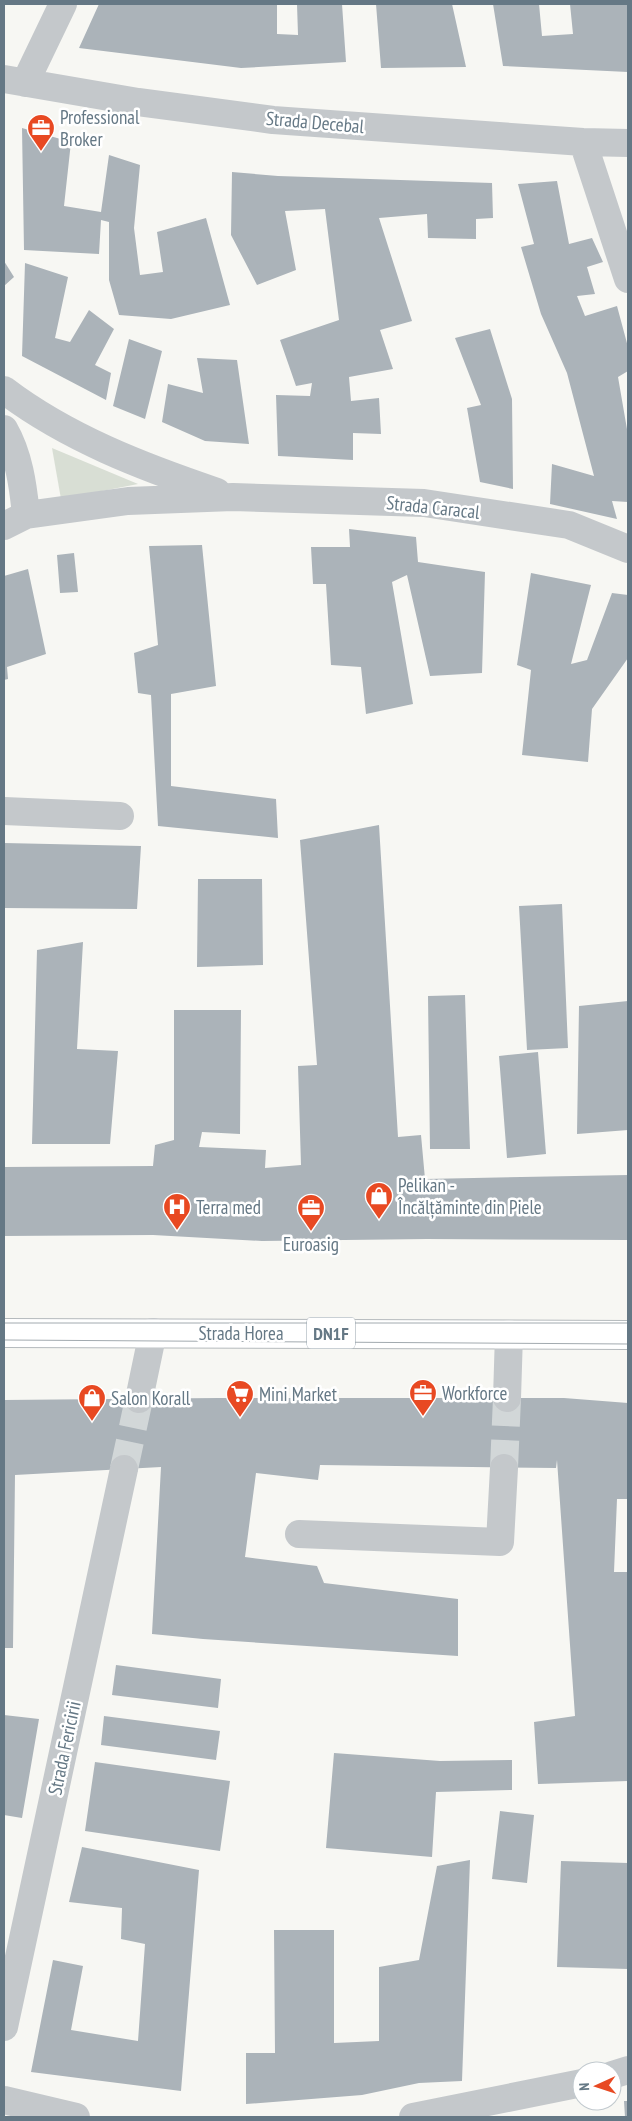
<svg xmlns="http://www.w3.org/2000/svg" width="632" height="2121" viewBox="0 0 632 2121" font-family="'PT Sans Narrow',sans-serif">
	<style>
		.green { fill: #d8ded4 }
		.building { fill: #abb3b9 }
		.lines { fill: none; stroke-linecap: round; stroke-linejoin: round }
		.minor-tunnel { stroke: #d2d7d8; stroke-width: 28; stroke-dasharray: 28 14; stroke-linecap: butt }
		.major-casing { stroke: #b5babd; stroke-width: 30 }
		.minor { stroke: #c4c8cb; stroke-width: 28 }
		.major { stroke: #fff; stroke-width: 28 }
		.tram { stroke: #a2aaaf; stroke-width: 1 }
		.labels { text-anchor: middle; dominant-baseline: central; stroke-width: 5; stroke-linejoin: round; paint-order: stroke }
		.shield { fill: #fff; stroke: #93a0aa; stroke-width: 1 }
		.shield-label { font-size: 18px; font-weight: bold; fill: #657885 }
		.poi-label { font-size: 19px; fill: #657885; stroke: #fff; text-anchor: start }
		.street-label { font-size: 19px; fill: #657885; stroke: #fff }
	</style>
	<rect width="100%" height="100%" fill="#f7f7f3"/>
	<path class="green" d="M 52,448 L 138,484 L 61,499 Z"/>
	<path class="building" d="M 99,4 L 277,4 L 277,34 L 298,35 L 297,4 L 342,4 L 346,62 L 241,68 L 79,48 Z
		M 376,4 L 452,4 L 466,67 L 381,68 Z
		M 493,4 L 539,4 L 542,36 L 573,34 L 570,4 L 628,4 L 628,72 L 503,66 Z
		M 22,128 L 71,142 L 64,206 L 101,212 L 109,155 L 140,165 L 134,228 L 140,275 L 163,272 L 157,232 L 206,218 L 230,305 L 171,319 L 119,315 L 109,280 L 109,222 L 101,220 L 99,254 L 24,250 Z
		M 232,172 L 278,176 L 492,183 L 493,218 L 476,219 L 476,239 L 428,238 L 427,214 L 379,218 L 412,321 L 380,330 L 393,369 L 349,377 L 351,401 L 379,398 L 381,434 L 353,433 L 353,460 L 278,456 L 276,395 L 310,396 L 312,383 L 296,386 L 280,340 L 339,320 L 325,209 L 285,211 L 296,270 L 257,285 L 231,235 Z
		M 557,181 L 569,244 L 592,238 L 603,262 L 587,267 L 595,294 L 577,296 L 585,316 L 617,306 L 628,347 L 628,371 L 618,377 L 628,435 L 628,502 L 612,501 L 617,519 L 550,504 L 552,464 L 594,476 L 567,373 L 541,314 L 521,247 L 534,244 L 518,184 Z
		M 4,261 L 14,277 L 4,286 Z
		M 25,263 L 68,277 L 55,338 L 70,342 L 89,310 L 114,329 L 95,365 L 111,373 L 106,400 L 22,356 Z
		M 490,329 L 512,399 L 513,489 L 480,482 L 467,408 L 481,405 L 455,338 Z
		M 129,339 L 162,351 L 145,419 L 113,406 Z
		M 197,358 L 237,360 L 249,444 L 205,441 L 162,422 L 168,384 L 203,393 Z
		M 349,529 L 416,537 L 418,562 L 485,572 L 482,673 L 430,676 L 407,575 L 392,582 L 413,704 L 366,714 L 361,667 L 331,665 L 326,584 L 313,584 L 311,547 L 350,547 Z
		M 202,545 L 216,686 L 171,694 L 171,786 L 276,799 L 278,838 L 158,826 L 151,695 L 138,693 L 134,653 L 158,645 L 149,546 Z
		M 74,553 L 78,592 L 60,593 L 57,555 Z
		M 28,569 L 46,654 L 7,667 L 8,679 L 4,680 L 4,576 Z
		M 531,573 L 591,585 L 571,664 L 587,660 L 612,593 L 628,595 L 628,658 L 592,709 L 588,762 L 522,755 L 531,670 L 517,665 Z
		M 379,825 L 398,1137 L 421,1135 L 425,1179 L 628,1175 L 628,1240 L 427,1239 L 262,1241 L 153,1235 L 4,1236 L 4,1167 L 153,1166 L 155,1145 L 174,1140 L 174,1010 L 241,1010 L 240,1134 L 202,1132 L 199,1147 L 266,1150 L 265,1168 L 301,1165 L 298,1066 L 317,1065 L 300,840 Z
		M 4,843 L 141,846 L 137,909 L 4,908 Z
		M 198,879 L 262,879 L 263,965 L 197,967 Z
		M 562,904 L 568,1048 L 527,1050 L 519,906 Z
		M 83,942 L 77,1049 L 118,1051 L 110,1144 L 32,1144 L 37,950 Z
		M 465,995 L 470,1149 L 430,1149 L 428,996 Z
		M 628,1001 L 628,1130 L 577,1134 L 579,1006 Z
		M 538,1052 L 546,1154 L 507,1158 L 499,1056 Z
		M 218,1398 L 564,1398 L 628,1403 L 628,1499 L 617,1499 L 614,1572 L 628,1572 L 628,1781 L 538,1784 L 534,1722 L 575,1716 L 557,1460 L 556,1468 L 320,1465 L 318,1480 L 256,1473 L 245,1557 L 317,1566 L 324,1583 L 458,1599 L 458,1656 L 203,1639 L 152,1634 L 161,1467 L 15,1475 L 13,1648 L 4,1648 L 4,1400 Z
		M 116,1665 L 221,1679 L 218,1708 L 112,1695 Z
		M 4,1715 L 39,1719 L 22,1818 L 4,1815 Z
		M 104,1716 L 220,1731 L 216,1760 L 101,1745 Z
		M 334,1753 L 440,1761 L 512,1760 L 512,1790 L 436,1792 L 432,1857 L 326,1848 Z
		M 95,1762 L 230,1781 L 220,1851 L 85,1831 Z
		M 500,1811 L 534,1815 L 527,1883 L 492,1879 Z
		M 82,1847 L 199,1870 L 181,2091 L 31,2072 L 53,1960 L 83,1966 L 71,2030 L 138,2041 L 145,1944 L 121,1939 L 122,1908 L 69,1902 Z
		M 470,1860 L 462,2081 L 419,2083 L 362,2095 L 246,2104 L 246,2053 L 275,2053 L 274,1930 L 334,1930 L 334,2043 L 379,2041 L 379,1967 L 419,1960 L 437,1866 Z
		M 561,1861 L 628,1863 L 628,1969 L 557,1967 Z
		M 624,2101 L 628,2101 L 628,2117 L 625,2117 Z"/>
	<g class="lines">
		<path class="minor-tunnel" d="M 504,1468 L 507,1398
			M 124,1469 L 139,1399"/>
		<defs>
			<path id="major" d="M 4,1333 L 628,1335"/>
		</defs>
		<use href="#major" class="major-casing"/>
		<path class="minor" d="M 4,79 L 138,102 L 273,120 L 583,142 L 628,143
			M 25,83 L 63,4
			M 583,142 L 628,279
			M 4,390 C 67,438 143,467 217,492
			M 4,429 C 19,455 23,485 26,515 L 128,501 L 233,497 L 424,503 L 569,525 L 628,549
			M 4,526 L 26,515
			M 4,811 L 120,816
			M 507,1398 L 509,1334
			M 139,1399 L 153,1332
			M 299,1534 L 500,1542 L 504,1468
			M 4,2027 L 124,1469
			M 612,2075 L 628,2070
			M 4,2100 L 76,2117
			M 413,2117 L 582,2083"/>
		<use href="#major" class="major"/>
		<path class="tram" d="M 4,1323 L 628,1323
			M 4,1340 L 628,1344"/>
	</g>
	<defs>
		<symbol id="office-pin" viewBox="-11 -11 22 30"><path d="M0 17L-7.5 6A9.5 9.5 0 1 1 7.5 6Z" fill="#e84922" stroke="#fff"/><path d="M-6-3h4V-5.5h4V-3h4V5H-6ZM-1-4.5V-3h2v-1.5ZM-6 0V1H6V0Z" fill="#fff"/></symbol>
		<symbol id="shop-pin" viewBox="-11 -11 22 30"><path d="M0 17L-7.5 6A9.5 9.5 0 1 1 7.5 6Z" fill="#e84922" stroke="#fff"/><path d="M-5-2.5h2.3a2.7 3.5 0 0 1 5.4 0H5L5.5 6h-11ZM-1.5-2.5h3a1.5 2.3 0 0 0-3 0Z" fill="#fff"/></symbol>
		<symbol id="hospital-pin" viewBox="-11 -11 22 30"><path d="M0 17L-7.5 6A9.5 9.5 0 1 1 7.5 6Z" fill="#e84922" stroke="#fff"/><path d="M-5-5h3v3.5h4V-5h3V5h-3V1.5h-4V5h-3Z" fill="#fff"/></symbol>
		<symbol id="supermarket-pin" viewBox="-11 -11 22 30"><path d="M0 17L-7.5 6A9.5 9.5 0 1 1 7.5 6Z" fill="#e84922" stroke="#fff"/><path d="M-6-5.5h2.5l.6 2H6L4.5 2H-2.5L-4.4-4H-6ZM-1.5 3.2a1.3 1.3 0 1 0 .1 0ZM3 3.2a1.3 1.3 0 1 0 .1 0Z" fill="#fff"/></symbol>
	</defs>
	<g fill-rule="evenodd">
		<use href="#office-pin" x="25" y="112" width="32" height="43"/>
		<use href="#shop-pin" x="363" y="1180" width="32" height="43"/>
		<use href="#hospital-pin" x="161" y="1191" width="32" height="43"/>
		<use href="#office-pin" x="295" y="1192" width="32" height="43"/>
		<use href="#office-pin" x="407" y="1377" width="32" height="43"/>
		<use href="#supermarket-pin" x="224" y="1378" width="32" height="43"/>
		<use href="#shop-pin" x="76" y="1382" width="32" height="43"/>
	</g>
	<g class="labels">
		<rect class="shield" x="307" y="1317.5" width="48" height="31" rx="4"/>
		<g class="shield-label">
			<text x="331" y="1333">DN1F</text>
		</g>
		<g class="poi-label">
			<text x="60" y="117">Professional<tspan x="60" dy="22">Broker</tspan></text>
			<text x="398" y="1185">Pelikan -<tspan x="398" dy="22">Încălțăminte din Piele</tspan></text>
			<text x="196" y="1207">Terra med</text>
			<text x="311" y="1244" text-anchor="middle">Euroasig</text>
			<text x="442" y="1393">Workforce</text>
			<text x="259" y="1394">Mini Market</text>
			<text x="111" y="1398">Salon Korall</text>
		</g>
		<g class="street-label">
			<text transform="translate(315 122) rotate(5)">Strada Decebal</text>
			<text transform="translate(433 507) rotate(6)">Strada Caracal</text>
			<text x="241" y="1333">Strada Horea</text>
			<text transform="translate(64 1748) rotate(-78)">Strada Fericirii</text>
		</g>
	</g>
	<rect width="632" height="2121" fill="none" stroke="#657885" stroke-width="10"/>
	<g transform="translate(597 2086) rotate(267)"><circle r="24" fill="#ffffff" stroke="#c1c9ce"/>
	<path d="M0-4L9 19L0 12L-9 19Z" fill="#e84922"/>
	<text y="-8" font-size="14" font-weight="bold" text-anchor="middle" fill="#657885">N</text>
	</g>
</svg>
